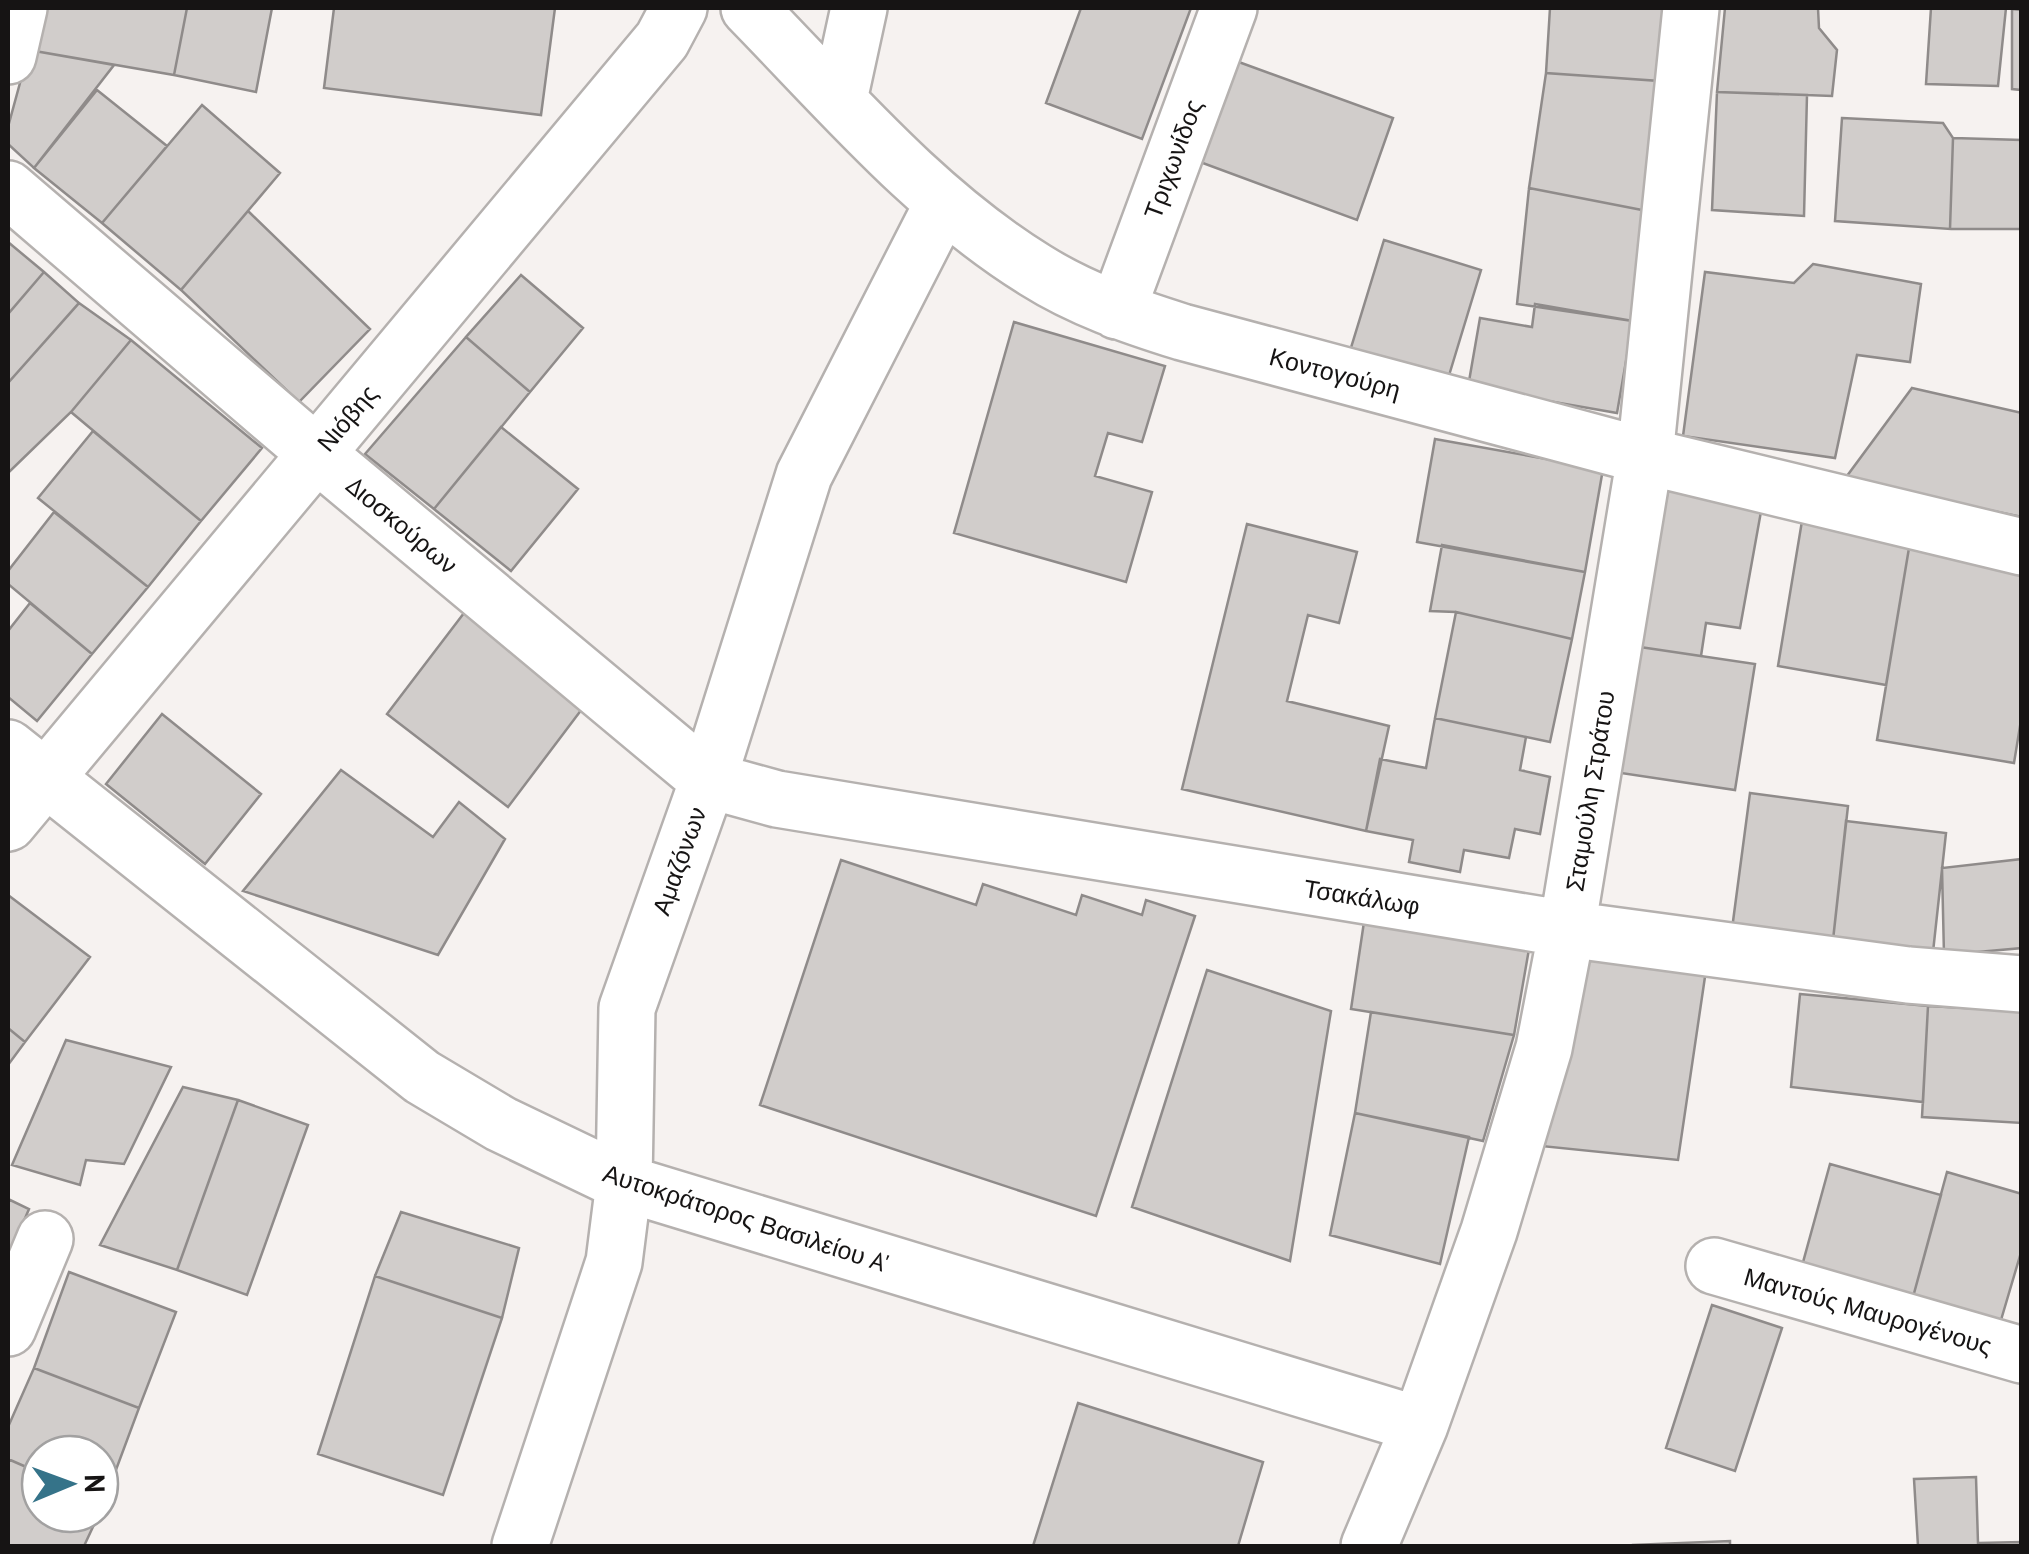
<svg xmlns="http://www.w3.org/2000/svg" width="2029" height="1554" viewBox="0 0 2029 1554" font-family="'PT Sans',sans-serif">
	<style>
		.building { fill: #d1cdcb; stroke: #8f8b8a; stroke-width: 2.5 }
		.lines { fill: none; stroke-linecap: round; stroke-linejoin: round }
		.minor-casing { stroke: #b5b1af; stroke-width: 60 }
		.minor { stroke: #fff; stroke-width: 55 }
		.labels { text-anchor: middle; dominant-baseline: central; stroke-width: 10; stroke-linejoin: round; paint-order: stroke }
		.street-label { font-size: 25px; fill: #161414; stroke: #fff }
	</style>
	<rect width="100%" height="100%" fill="#f6f2f0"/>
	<path class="building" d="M 38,8 L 187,8 L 174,75 L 29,50 Z
		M 187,8 L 272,8 L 256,92 L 174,75 Z
		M 334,8 L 555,8 L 541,115 L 324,88 Z
		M 1081,8 L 1191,8 L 1142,139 L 1046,103 Z
		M 1550,8 L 1664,8 L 1659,81 L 1546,73 Z
		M 1725,8 L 1818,8 L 1819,28 L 1837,50 L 1832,96 L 1717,92 Z
		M 1931,8 L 2006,8 L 1998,86 L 1926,84 Z
		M 2012,9 L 2022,10 L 2022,90 L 2012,89 Z
		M 29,50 L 114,65 L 34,168 L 8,144 L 8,127 Z
		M 1236,61 L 1393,118 L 1357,220 L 1200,162 Z
		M 1546,73 L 1659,81 L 1642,210 L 1529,188 Z
		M 97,90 L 167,146 L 102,223 L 34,168 Z
		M 1717,92 L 1807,95 L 1804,216 L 1712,210 Z
		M 202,105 L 280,173 L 181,290 L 102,223 Z
		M 1842,118 L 1943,123 L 1953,138 L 1950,229 L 1835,221 Z
		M 1953,138 L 2022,140 L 2022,229 L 1950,229 Z
		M 1529,188 L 1642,210 L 1633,321 L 1517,304 Z
		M 248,211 L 370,329 L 299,402 L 181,290 Z
		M 1384,240 L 1481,270 L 1447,382 L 1350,351 Z
		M 8,242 L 44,272 L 8,314 Z
		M 1813,264 L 1921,284 L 1910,362 L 1857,355 L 1835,458 L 1683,436 L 1705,272 L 1794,283 Z
		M 44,272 L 79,303 L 8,383 L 8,314 Z
		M 521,275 L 583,328 L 530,392 L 466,337 Z
		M 79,303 L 131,340 L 71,412 L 8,473 L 8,383 Z
		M 1535,304 L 1633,321 L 1617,413 L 1468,387 L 1480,318 L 1532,327 Z
		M 1014,322 L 1165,366 L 1142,442 L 1108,433 L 1095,476 L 1152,492 L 1126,582 L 954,533 Z
		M 466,337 L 530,392 L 434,509 L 365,454 Z
		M 131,340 L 262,448 L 201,521 L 71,412 Z
		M 1912,388 L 2022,413 L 2022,517 L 1844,480 Z
		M 501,427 L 578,489 L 511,571 L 434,509 Z
		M 93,431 L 201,521 L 148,587 L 38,498 Z
		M 1435,439 L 1603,469 L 1585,572 L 1417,542 Z
		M 1668,490 L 1762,506 L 1740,628 L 1706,623 L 1701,656 L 1640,647 Z
		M 54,512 L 148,587 L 92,654 L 8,584 L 8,571 Z
		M 1802,521 L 1900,537 L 1909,548 L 1886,685 L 1778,666 Z
		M 1247,524 L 1357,552 L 1339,623 L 1308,615 L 1287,701 L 1389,726 L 1366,831 L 1182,789 Z
		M 1442,545 L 1585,572 L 1572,639 L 1456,612 L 1430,611 Z
		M 1909,548 L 2022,568 L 2022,714 L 2014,763 L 1877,740 Z
		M 30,603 L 92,654 L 37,721 L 8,697 L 8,631 Z
		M 1456,612 L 1572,639 L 1550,742 L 1435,718 Z
		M 464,613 L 585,705 L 508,807 L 387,714 Z
		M 1640,647 L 1755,664 L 1735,790 L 1621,773 Z
		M 162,714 L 261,794 L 205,864 L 106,784 Z
		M 1435,718 L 1526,737 L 1520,770 L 1550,777 L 1540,834 L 1515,829 L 1509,858 L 1464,850 L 1460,872 L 1409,862 L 1413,840 L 1366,831 L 1380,759 L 1426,768 Z
		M 341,770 L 433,837 L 459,802 L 505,839 L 438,955 L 243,891 Z
		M 1750,793 L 1848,806 L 1833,940 L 1732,929 Z
		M 1846,821 L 1946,833 L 1933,952 L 1833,940 Z
		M 2022,859 L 2022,948 L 1944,955 L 1942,868 Z
		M 841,860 L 976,905 L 983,884 L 1076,915 L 1082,895 L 1142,915 L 1146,900 L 1195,916 L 1096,1216 L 760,1105 Z
		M 8,895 L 90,957 L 25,1042 L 8,1028 Z
		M 1364,922 L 1529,949 L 1514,1035 L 1351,1009 Z
		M 1586,956 L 1706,970 L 1678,1160 L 1541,1146 Z
		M 1207,970 L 1331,1011 L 1290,1261 L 1132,1207 Z
		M 1800,994 L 1928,1006 L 1923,1102 L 1791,1087 Z
		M 1928,1006 L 2022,1011 L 2022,1123 L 1922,1117 Z
		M 1371,1012 L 1514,1035 L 1483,1141 L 1355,1113 Z
		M 8,1028 L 25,1042 L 8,1065 Z
		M 66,1040 L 171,1067 L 124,1164 L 86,1160 L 80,1185 L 12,1165 Z
		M 183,1087 L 238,1100 L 177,1270 L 100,1245 Z
		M 238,1100 L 308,1125 L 247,1295 L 177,1270 Z
		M 1355,1113 L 1469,1137 L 1440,1264 L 1330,1235 Z
		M 1830,1164 L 1941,1195 L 1913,1297 L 1802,1266 Z
		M 1947,1172 L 2022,1194 L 2022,1249 L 2001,1320 L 1913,1297 Z
		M 8,1199 L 29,1209 L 8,1258 Z
		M 401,1212 L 519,1248 L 502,1318 L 375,1276 Z
		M 69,1272 L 176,1312 L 139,1408 L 34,1368 Z
		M 375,1276 L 502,1318 L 443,1495 L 318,1454 Z
		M 1712,1305 L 1782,1328 L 1735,1471 L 1666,1448 Z
		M 34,1368 L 139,1408 L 104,1502 L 100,1500 L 100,1454 L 40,1454 L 40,1473 L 8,1459 L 8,1427 Z
		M 1078,1403 L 1263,1462 L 1238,1546 L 1033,1546 Z
		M 8,1459 L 40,1473 L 40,1514 L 99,1514 L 84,1546 L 8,1546 Z
		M 1976,1477 L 1978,1543 L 2022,1542 L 2022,1546 L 1918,1546 L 1914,1479 Z
		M 1730,1541 L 1730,1546 L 1633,1546 L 1633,1545 Z"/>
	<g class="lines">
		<defs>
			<path id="minor" d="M 749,8 C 838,99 925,202 1035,270 C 1081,299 1131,316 1182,332 L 1645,456 L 2022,547
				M 8,56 L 19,8
				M 839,100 L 859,8
				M 8,189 L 317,454 L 708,780 L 777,799 L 1567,929 L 1908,975 L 2022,984
				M 1117,311 L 1229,8
				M 8,748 L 422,1077 L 501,1124 L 624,1183 L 1420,1425
				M 8,823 L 662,40 L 679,8
				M 1714,1266 L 2022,1355
				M 8,1328 L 45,1239
				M 520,1546 L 614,1262 L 624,1183 L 627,1008 L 708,780 L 804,475 L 943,203
				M 1369,1546 L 1420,1425 L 1489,1231 L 1544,1048 L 1567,929 L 1645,456 L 1691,8"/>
		</defs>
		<use href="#minor" class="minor-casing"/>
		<use href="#minor" class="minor"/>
	</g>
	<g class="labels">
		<g class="street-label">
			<text transform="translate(1173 159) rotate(-70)">Τριχωνίδος</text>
			<text transform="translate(1335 373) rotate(15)">Κοντογούρη</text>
			<text transform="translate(347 418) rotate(-50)">Νιόβης</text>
			<text transform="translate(402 525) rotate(40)">Διοσκούρων</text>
			<text transform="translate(1590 791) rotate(-81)">Σταμούλη Στράτου</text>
			<text transform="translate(679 861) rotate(-70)">Αμαζόνων</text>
			<text transform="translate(1362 897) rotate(9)">Τσακάλωφ</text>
			<text transform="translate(746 1218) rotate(18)">Αυτοκράτορος Βασιλείου A'</text>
			<text transform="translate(1868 1311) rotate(16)">Μαντούς Μαυρογένους</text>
		</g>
	</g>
	<rect width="2029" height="1554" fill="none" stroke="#161414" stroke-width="20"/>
	<g transform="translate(70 1484) rotate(89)"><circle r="48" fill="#ffffff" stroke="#a2a1a1" stroke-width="2.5"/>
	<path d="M0-8L18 38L0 25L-18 38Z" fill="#357389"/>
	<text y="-15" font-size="28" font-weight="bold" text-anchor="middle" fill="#161414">N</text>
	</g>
</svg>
